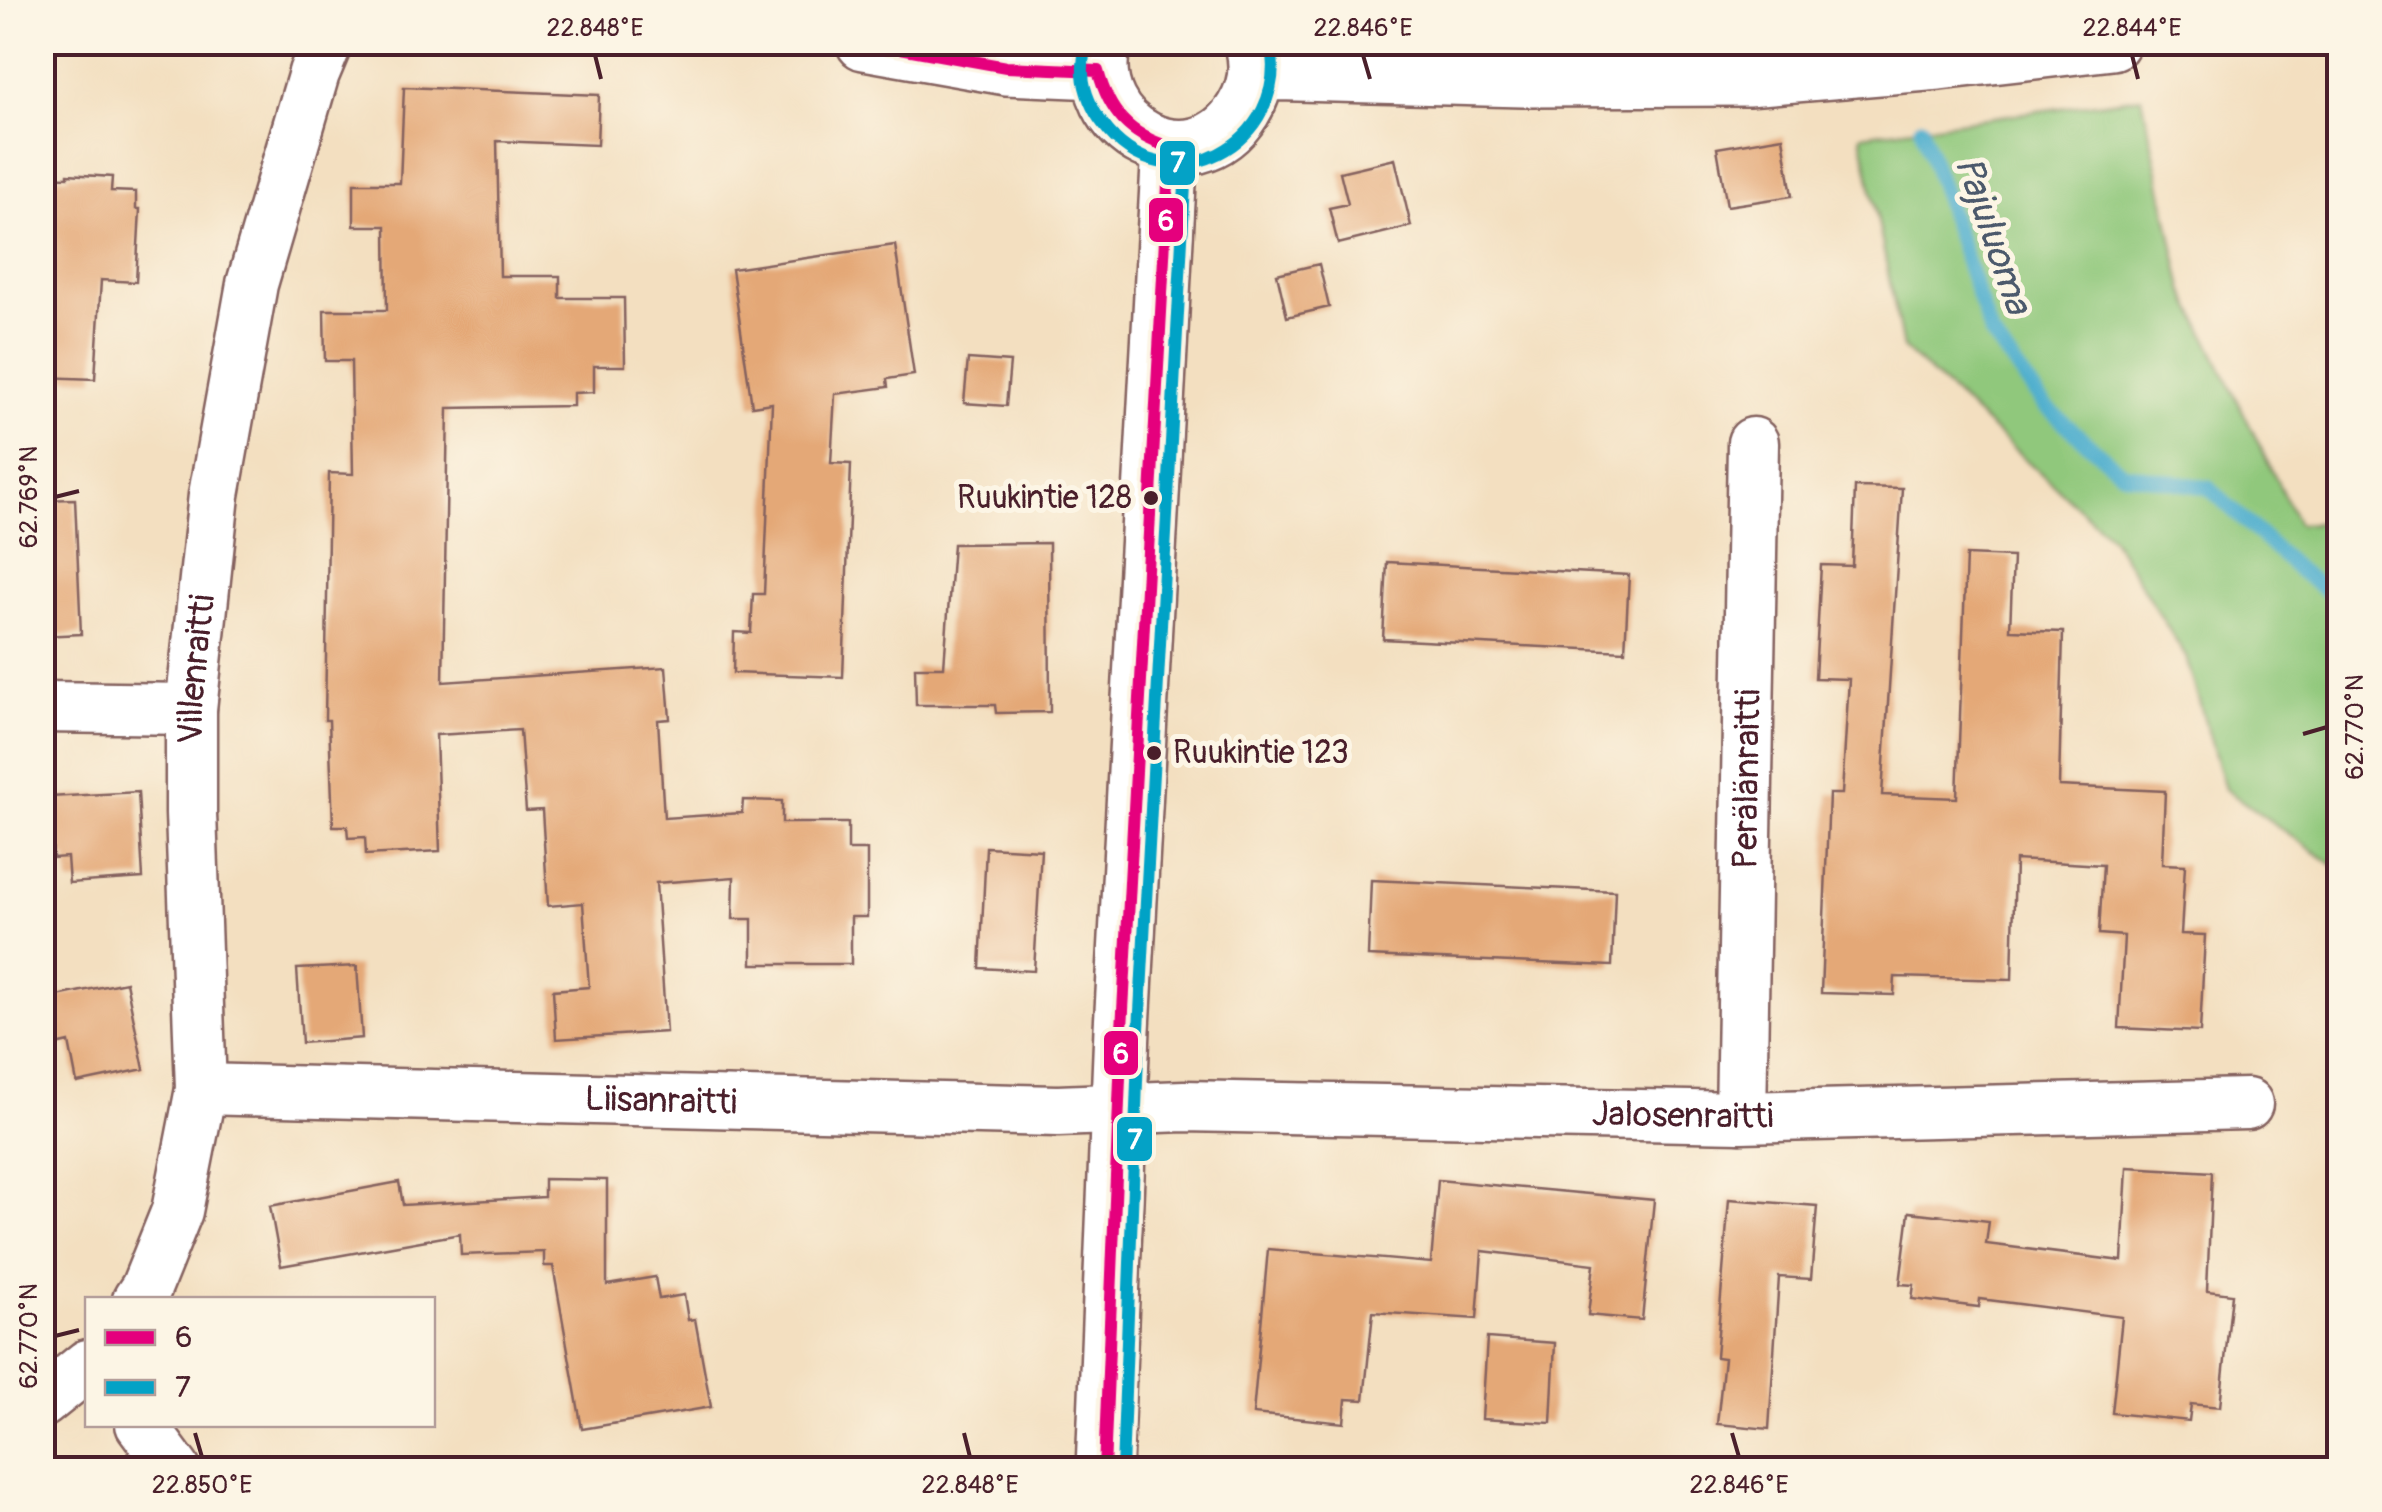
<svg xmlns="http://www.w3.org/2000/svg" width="2382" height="1512" viewBox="0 0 2382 1512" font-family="Pangolin,sans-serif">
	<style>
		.green { fill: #90c87b; stroke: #6d7453; stroke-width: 2.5 }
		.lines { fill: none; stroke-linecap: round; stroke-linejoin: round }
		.stream { stroke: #4fafce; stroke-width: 15 }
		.building { fill: #e4a877 }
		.minor-casing { stroke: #85625f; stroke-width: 55 }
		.tertiary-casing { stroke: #85625f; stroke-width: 60 }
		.minor { stroke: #fff; stroke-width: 50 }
		.tertiary { stroke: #fff; stroke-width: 55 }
		.bus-1-casing { stroke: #fcf5e5; stroke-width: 20 }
		.bus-2-casing { stroke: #fcf5e5; stroke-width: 20 }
		.bus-1 { stroke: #e5007d; stroke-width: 12 }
		.bus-2 { stroke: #04a2c6; stroke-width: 12 }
		.ticks { fill: none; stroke: #4a1f2b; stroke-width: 4 }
		.bus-dot { fill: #4a1f2b; stroke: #fcf5e5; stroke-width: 4 }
		.labels { text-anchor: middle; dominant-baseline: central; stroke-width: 10; stroke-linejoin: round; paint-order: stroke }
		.bus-label { font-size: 32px; fill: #4a1f2b; stroke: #fcf5e5; text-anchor: end }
		.street-label { font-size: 35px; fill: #4a1f2b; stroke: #fcf5e5 }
		.water-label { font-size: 38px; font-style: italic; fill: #4c596c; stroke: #fcf5e5 }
		.line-badge { stroke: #fcf5e5; stroke-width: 4 }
		.badge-label { font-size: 28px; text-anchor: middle; font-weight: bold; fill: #fff }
		.neatline { fill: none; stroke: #4a1f2b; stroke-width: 4 }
		.ticks-label { font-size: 25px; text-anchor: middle; fill: #4a1f2b }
	</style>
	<rect width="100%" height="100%" fill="#fcf5e5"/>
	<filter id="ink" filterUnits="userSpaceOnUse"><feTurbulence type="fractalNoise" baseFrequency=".01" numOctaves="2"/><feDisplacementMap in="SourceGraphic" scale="20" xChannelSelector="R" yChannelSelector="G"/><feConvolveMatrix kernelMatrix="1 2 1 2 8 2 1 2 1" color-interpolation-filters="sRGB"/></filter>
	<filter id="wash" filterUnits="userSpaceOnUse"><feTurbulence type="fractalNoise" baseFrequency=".0048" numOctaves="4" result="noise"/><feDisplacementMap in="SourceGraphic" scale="40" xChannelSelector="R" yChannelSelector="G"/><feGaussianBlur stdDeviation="2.25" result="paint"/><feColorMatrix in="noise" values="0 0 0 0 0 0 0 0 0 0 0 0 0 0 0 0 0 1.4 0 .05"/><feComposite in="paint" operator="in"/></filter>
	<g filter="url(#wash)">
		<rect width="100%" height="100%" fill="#f3dfc0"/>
		<path class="green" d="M 1517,43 L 1828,42 L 1828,43 C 1724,51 1621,48 1517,43 Z
			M 2142,97 L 2183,289 L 2298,524 L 2339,522 L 2339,869 L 2225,789 L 2186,657 L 2112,538 L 1903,348 L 1861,135 Z"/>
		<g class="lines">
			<path class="stream" d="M 1921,127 L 1991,334 L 2044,405 L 2122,473 L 2209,488 L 2298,570 L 2340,601"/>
		</g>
		<g id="blocks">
			<path class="building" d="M 404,87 L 599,95 L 597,145 L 497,141 L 500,276 L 560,276 L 560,298 L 624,298 L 625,366 L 594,366 L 594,392 L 573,393 L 573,406 L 448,408 L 443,682 L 666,667 L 670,719 L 658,720 L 664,818 L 742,813 L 743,800 L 782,801 L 782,823 L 848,823 L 848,850 L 867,850 L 867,917 L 851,917 L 851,964 L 752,964 L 752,919 L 733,919 L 734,877 L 656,883 L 666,1032 L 556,1039 L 553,990 L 589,987 L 583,903 L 548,906 L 542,810 L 526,811 L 520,730 L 436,735 L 440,851 L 366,855 L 365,837 L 348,838 L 347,826 L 333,826 L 329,720 L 325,720 L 329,473 L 353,474 L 351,361 L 325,361 L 324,310 L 387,310 L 386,226 L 354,226 L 354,183 L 400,183 Z
				M 1783,137 L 1792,196 L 1727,206 L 1717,148 Z
				M 1395,159 L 1411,226 L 1338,244 L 1329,208 L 1348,204 L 1340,172 Z
				M 68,174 L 112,177 L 111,191 L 136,192 L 136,209 L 140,209 L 136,282 L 101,280 L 95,379 L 42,377 L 42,176 L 68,177 Z
				M 895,245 L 914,375 L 887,379 L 888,387 L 835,394 L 831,463 L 851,464 L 843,677 L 733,673 L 734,632 L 751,633 L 753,594 L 764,594 L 772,403 L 752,406 L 732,269 Z
				M 1319,264 L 1329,307 L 1287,317 L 1277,274 Z
				M 968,359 L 1010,362 L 1006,406 L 964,403 Z
				M 1855,487 L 1902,488 L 1882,795 L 1957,798 L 1966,555 L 2013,557 L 2010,630 L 2063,632 L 2059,786 L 2165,791 L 2162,864 L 2185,865 L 2181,934 L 2205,935 L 2200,1032 L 2119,1028 L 2124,936 L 2099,934 L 2103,865 L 2015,860 L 2012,980 L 1895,977 L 1894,995 L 1821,993 L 1829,794 L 1842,794 L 1849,679 L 1815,678 L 1821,565 L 1852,566 Z
				M 75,499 L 81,634 L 42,636 L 42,500 Z
				M 1049,543 L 1050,712 L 996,713 L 995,705 L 916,705 L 915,667 L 944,667 L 953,544 Z
				M 1387,562 L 1629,575 L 1625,651 L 1383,639 Z
				M 138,792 L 143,878 L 69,883 L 67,857 L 53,858 L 50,797 Z
				M 986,847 L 1041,850 L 1034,971 L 980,968 Z
				M 1371,880 L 1615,891 L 1612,966 L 1368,956 Z
				M 357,966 L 362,1038 L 302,1043 L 297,969 Z
				M 126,982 L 144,1069 L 77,1083 L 69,1042 L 42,1048 L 42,999 Z
				M 2127,1167 L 2212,1172 L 2207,1291 L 2232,1294 L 2220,1407 L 2191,1404 L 2189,1421 L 2112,1413 L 2122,1317 L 1980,1299 L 1979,1307 L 1912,1299 L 1914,1285 L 1900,1284 L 1909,1212 L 1989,1221 L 1986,1244 L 2122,1261 Z
				M 544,1179 L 607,1180 L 607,1285 L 655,1277 L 659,1299 L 684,1295 L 688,1320 L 695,1319 L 711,1407 L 582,1429 L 553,1266 L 544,1266 L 544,1252 L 461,1255 L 460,1234 L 281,1266 L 270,1206 L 399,1182 L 403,1205 L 544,1197 Z
				M 1438,1180 L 1654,1200 L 1642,1320 L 1588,1315 L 1594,1264 L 1482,1251 L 1477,1319 L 1373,1312 L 1364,1400 L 1346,1399 L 1344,1423 L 1253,1414 L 1268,1249 L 1431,1263 Z
				M 1729,1199 L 1817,1206 L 1811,1279 L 1779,1277 L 1769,1429 L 1717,1424 L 1724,1358 L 1716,1357 Z
				M 1487,1338 L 1555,1343 L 1551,1423 L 1482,1419 Z"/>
		</g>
	</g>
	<g filter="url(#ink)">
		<use href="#blocks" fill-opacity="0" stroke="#85625f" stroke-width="2.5"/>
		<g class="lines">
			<defs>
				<g id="minor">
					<path d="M 42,707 L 191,709"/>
					<path id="s1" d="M 201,1089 L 1058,1111 L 1184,1106 L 1741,1117 L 2247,1104"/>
					<path id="s2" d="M 1741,1117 L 1753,443"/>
					<path id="s3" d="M 138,1300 L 146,1288 L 177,1211 L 201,1089 L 191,813 L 191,709 L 214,495 L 252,284 L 314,73 L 327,42"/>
					<path d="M 42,1402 L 88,1365"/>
					<path d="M 141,1424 L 175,1470"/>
				</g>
				<path id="tertiary" d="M 864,42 L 1006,67 L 1098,71
					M 1103,42 C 1080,132 1194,189 1243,110 C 1256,89 1260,66 1252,42
					M 1256,72 L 1523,79 L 1747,78 L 1939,62 L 2112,42
					M 1104,1470 L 1122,1029 L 1170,147"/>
			</defs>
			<use href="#minor" class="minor-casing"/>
			<use href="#tertiary" class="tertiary-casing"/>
			<use href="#minor" class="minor"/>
			<use href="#tertiary" class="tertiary"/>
			<defs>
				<path id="bus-1" d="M 867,42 L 1006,67 L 1098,71 C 1109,112 1129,135 1170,147 L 1122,1029 L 1104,1470"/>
				<path id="bus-2" d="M 1085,42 C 1085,53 1082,64 1083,74 C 1084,91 1092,110 1103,124 C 1166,211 1293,143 1270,42
					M 1122,1470 L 1139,1030 L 1187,148"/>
			</defs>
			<use href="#bus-1" class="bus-1-casing"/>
			<use href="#bus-2" class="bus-2-casing"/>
			<use href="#bus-1" class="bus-1"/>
			<use href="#bus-2" class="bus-2"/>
		</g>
	</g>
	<path class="ticks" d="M 595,55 L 601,79M 1363,55 L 1370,79M 2132,55 L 2138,79M 55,497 L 79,491M 2303,734 L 2327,727M 55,1336 L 79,1330M 195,1433 L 202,1457M 964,1433 L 970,1457M 1732,1433 L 1739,1457"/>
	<g class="bus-dot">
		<circle cx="1151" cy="498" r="9"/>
		<circle cx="1154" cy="753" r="9"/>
	</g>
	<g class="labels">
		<g class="bus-label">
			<text x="1132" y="498">Ruukintie 128</text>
			<text x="1173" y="753" text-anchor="start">Ruukintie 123</text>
		</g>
		<g class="street-label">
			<text stroke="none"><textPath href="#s3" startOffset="642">Villenraitti</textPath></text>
			<text stroke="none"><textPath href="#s2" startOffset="338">Perälänraitti</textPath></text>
			<text stroke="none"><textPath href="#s1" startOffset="460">Liisanraitti</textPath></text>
			<text stroke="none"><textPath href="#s1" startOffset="1482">Jalosenraitti</textPath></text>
		</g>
		<g class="water-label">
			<text transform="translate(1993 235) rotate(71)">Pajuluoma</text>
		</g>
	</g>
	<g class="line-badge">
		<rect x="1158" y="139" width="39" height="48" rx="10" fill="#04a2c6"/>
		<rect x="1147" y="196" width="38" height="48" rx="10" fill="#e5007d"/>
		<rect x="1102" y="1029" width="38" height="48" rx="10" fill="#e5007d"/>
		<rect x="1115" y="1115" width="39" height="48" rx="10" fill="#04a2c6"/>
	</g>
	<g class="badge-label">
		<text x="1178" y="172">7</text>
		<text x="1166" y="230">6</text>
		<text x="1121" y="1063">6</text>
		<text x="1135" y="1149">7</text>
	</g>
	<rect width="2382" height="1512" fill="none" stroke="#fcf5e5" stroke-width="110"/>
	<rect x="85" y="1297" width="350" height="130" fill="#fcf5e5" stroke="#b59f9b" stroke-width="2.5"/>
	<rect x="105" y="1330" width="50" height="15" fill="#e5007d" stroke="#b59f9b" stroke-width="2.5"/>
	<text x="175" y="1347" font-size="30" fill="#4a1f2b">6</text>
	<rect x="105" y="1380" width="50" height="15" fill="#04a2c6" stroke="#b59f9b" stroke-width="2.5"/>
	<text x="175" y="1397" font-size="30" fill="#4a1f2b">7</text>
	<rect x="55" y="55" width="2272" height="1402" class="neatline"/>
	<g class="ticks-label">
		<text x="595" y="36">22.848°E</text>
		<text x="1363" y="36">22.846°E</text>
		<text x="2132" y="36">22.844°E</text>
		<text transform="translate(28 497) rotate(-90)" y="9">62.769°N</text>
		<text transform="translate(2354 727) rotate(-90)" y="9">62.770°N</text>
		<text transform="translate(28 1336) rotate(-90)" y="9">62.770°N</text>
		<text x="202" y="1493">22.850°E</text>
		<text x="970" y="1493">22.848°E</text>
		<text x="1739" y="1493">22.846°E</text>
	</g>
</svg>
